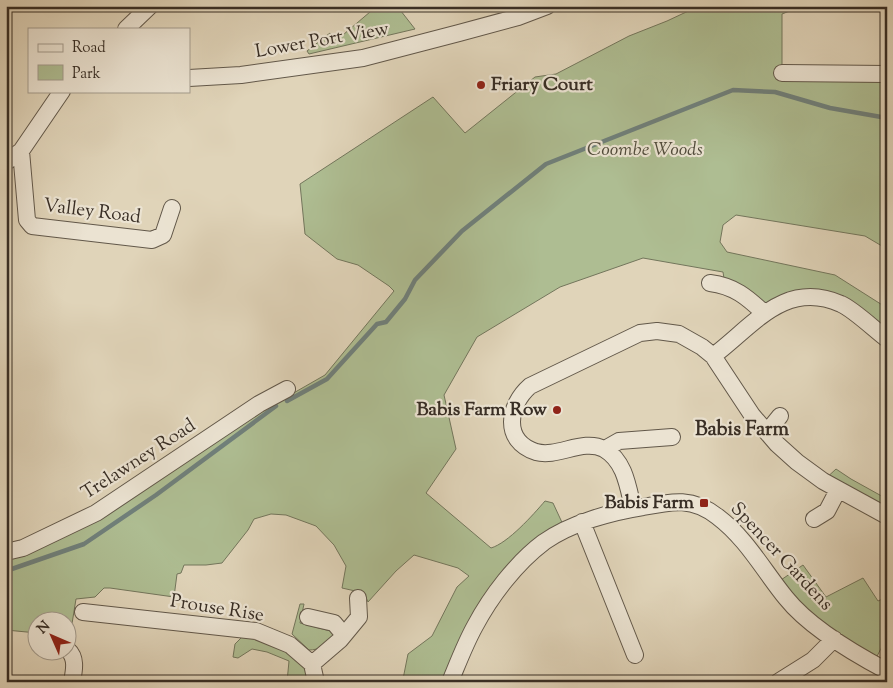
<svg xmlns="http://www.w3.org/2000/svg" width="893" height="688" viewBox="0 0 893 688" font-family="'Sorts Mill Goudy',serif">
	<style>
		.green { fill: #aebd92; stroke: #73765c }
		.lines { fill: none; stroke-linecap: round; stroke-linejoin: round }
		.stream { stroke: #70807b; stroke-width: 4.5 }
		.street-casing { stroke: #62584a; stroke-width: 18 }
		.street { stroke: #ebe3d2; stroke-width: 16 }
		.poi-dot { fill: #8f2418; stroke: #ebe3d2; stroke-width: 2 }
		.labels { text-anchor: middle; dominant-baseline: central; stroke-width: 4.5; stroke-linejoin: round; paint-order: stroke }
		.street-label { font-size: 19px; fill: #382e25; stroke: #ebe3d2 }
		.poi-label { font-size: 19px; font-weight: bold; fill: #382e25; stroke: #ebe3d2; text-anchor: end }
		.park-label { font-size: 19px; font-style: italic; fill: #504b3b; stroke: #ebe3d2 }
		.neighbourhood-label { font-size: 20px; font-weight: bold; fill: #382e25; stroke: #ebe3d2 }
	</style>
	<rect width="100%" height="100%" fill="#e0d4b9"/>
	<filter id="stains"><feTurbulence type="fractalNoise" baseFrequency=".004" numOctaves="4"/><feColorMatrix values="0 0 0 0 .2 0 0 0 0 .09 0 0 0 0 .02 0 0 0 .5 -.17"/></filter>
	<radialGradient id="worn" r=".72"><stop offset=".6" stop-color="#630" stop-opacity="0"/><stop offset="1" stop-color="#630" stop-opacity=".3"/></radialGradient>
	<path class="green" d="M 377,6 L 397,6 L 415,29 L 309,54 L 307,51 L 330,33 L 337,40 Z
		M 699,6 L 802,6 L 782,14 L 782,72 L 887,74 L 887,249 L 865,236 L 736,215 L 723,225 L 720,242 L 727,252 L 835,275 L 887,308 L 887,339 L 819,296 L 764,313 L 725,285 L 723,272 L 643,258 L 560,287 L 477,337 L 444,395 L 456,449 L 426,493 L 491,548 C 508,543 533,515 545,501 L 553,503 L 566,531 L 514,570 L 450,682 L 400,682 L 403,679 L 408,654 L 432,636 L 457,587 L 469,576 L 458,568 L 414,555 L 396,571 L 368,602 L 364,593 L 342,588 L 346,566 L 334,545 L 316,526 L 286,515 L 271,514 L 254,519 L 248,530 L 222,563 L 206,565 L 184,565 L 181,573 L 177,574 L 174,597 L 110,588 L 104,588 L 95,597 L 76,599 L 70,636 L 68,635 L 68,620 L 38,620 L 37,633 L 6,630 L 6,552 L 23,548 L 325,375 L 394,291 L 389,286 L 358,265 L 337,259 L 305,234 L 300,184 L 433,97 L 465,133 L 535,77 L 556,74 L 629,36 L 667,21 Z
		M 836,469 L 851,479 L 887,499 L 887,516 L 823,481 Z
		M 803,565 L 826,597 L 863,578 L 878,601 L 887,597 L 887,637 L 873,664 L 775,584 Z
		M 300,604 L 304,604 L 300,623 L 334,632 L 335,638 C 328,645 319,650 309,650 L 292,634 Z
		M 249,630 L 290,645 L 316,682 L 287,682 L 289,661 L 267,652 L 252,649 L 238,658 L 233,657 L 235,644 Z"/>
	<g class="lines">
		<path class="stream" d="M 287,401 L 327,379 L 377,324 L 386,322 L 405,299 L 415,280 L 462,231 L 546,164 L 733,90 L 775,92 L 830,108 L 887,118
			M 6,571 L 84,544 L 156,495 L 276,406"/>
		<defs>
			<path id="street" d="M 126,29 L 150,6
				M 782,73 L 887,74
				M 189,78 L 241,75 L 363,58 L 459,33 L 518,17 L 547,6
				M 21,151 L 27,220 L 32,226 L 152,240 L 163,235 L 172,208
				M 6,162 L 21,151 L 62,91
				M 710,283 C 734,286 747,297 764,313
				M 713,356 C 753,326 785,279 841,304 C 853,309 875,330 887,339
				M 767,432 L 780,416
				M 605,449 L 619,441 L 672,437
				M 633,508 C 628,487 625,461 604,449 C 583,438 558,458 536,452 C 502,441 508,405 530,386 L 640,333 L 657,331 L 679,334 L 702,347 L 713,356 L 752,415 L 777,444 L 797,462 L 823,481 L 887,516
				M 814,519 L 827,511 L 838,490
				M 582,522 L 635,655
				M 6,552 L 23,548 L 96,513 L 259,404 L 287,389
				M 83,612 L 256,631 L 290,645 L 312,664
				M 308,617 L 334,623 L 344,635
				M 68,650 C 77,658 74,671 72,682
				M 312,664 L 340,640 L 359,617 L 358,598
				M 312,664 L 316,682
				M 450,682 C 458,663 465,644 475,626 C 491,596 516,563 544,542 C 571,523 611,512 643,507 C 673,501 693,497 718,517 C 746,538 764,571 786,598 C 810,628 853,653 887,671
				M 778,682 L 813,660 L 834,639"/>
		</defs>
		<use href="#street" class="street-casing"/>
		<use href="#street" class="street"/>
	</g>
	<g class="poi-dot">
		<circle cx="481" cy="85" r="5"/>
		<circle cx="557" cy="410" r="5"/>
		<rect x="699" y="498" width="10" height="10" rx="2.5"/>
	</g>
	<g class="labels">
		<g class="street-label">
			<text transform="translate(322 41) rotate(-10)">Lower Port View</text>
			<text transform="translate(92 212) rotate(7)">Valley Road</text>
			<text transform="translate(139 460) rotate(-33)">Trelawney Road</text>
			<text transform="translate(781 557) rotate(47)">Spencer Gardens</text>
			<text transform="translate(217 609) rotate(9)">Prouse Rise</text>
		</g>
		<g class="poi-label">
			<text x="491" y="85" text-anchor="start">Friary Court</text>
			<text x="547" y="410">Babis Farm Row</text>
			<text x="694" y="503">Babis Farm</text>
		</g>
		<g class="park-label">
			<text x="645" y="150">Coombe Woods</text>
		</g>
		<g class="neighbourhood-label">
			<text x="742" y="430">Babis Farm</text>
		</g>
	</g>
	<rect width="893" height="688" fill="none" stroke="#e0d4b9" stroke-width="25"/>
	<rect x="8" y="8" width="878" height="673" fill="none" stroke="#382e25" stroke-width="2.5"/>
	<rect x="12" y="12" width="868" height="663" fill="none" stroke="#382e25"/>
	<rect x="28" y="28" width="162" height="65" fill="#ebe3d2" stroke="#a39b8d"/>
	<rect x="38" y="44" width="25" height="8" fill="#ebe3d2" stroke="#a39b8d"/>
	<text x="72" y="52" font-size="15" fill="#382e25">Road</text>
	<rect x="38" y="65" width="25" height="15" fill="#aebd92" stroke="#a39b8d"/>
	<text x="72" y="78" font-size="15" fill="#382e25">Park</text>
	<g transform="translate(52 636) rotate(315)"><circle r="24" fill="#ebe3d2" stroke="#a39b8d"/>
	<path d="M0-4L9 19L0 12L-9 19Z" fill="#8f2418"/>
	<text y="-8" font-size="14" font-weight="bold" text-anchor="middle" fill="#382e25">N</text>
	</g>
	<rect width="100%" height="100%" filter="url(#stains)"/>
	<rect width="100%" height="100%" fill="url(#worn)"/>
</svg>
